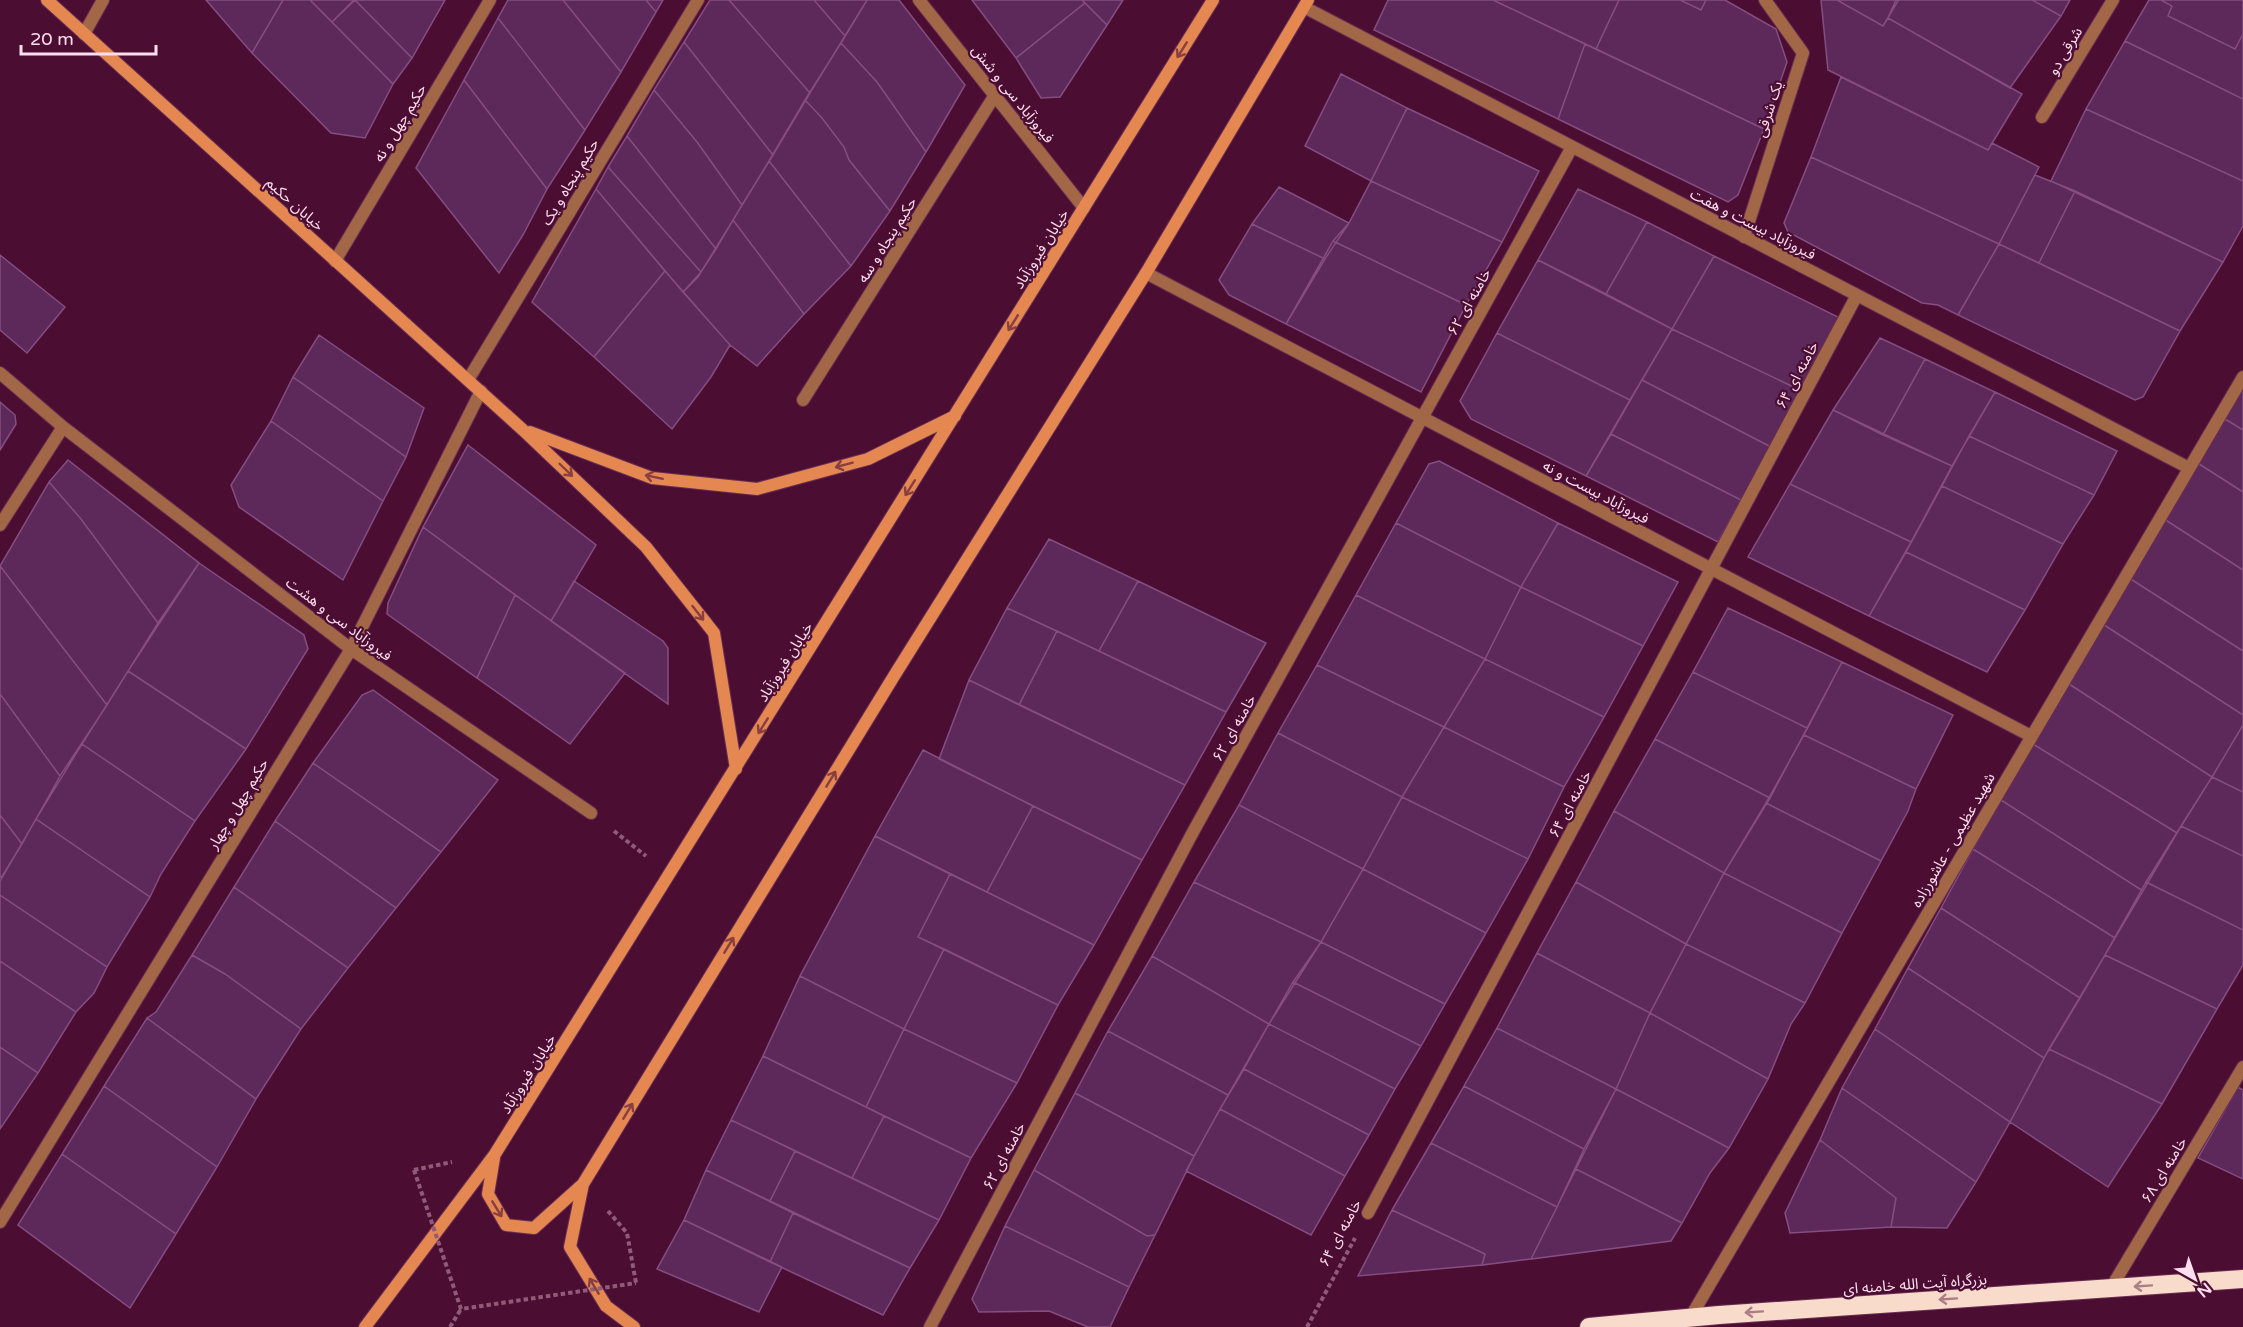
<svg xmlns="http://www.w3.org/2000/svg" width="2243" height="1327" viewBox="0 0 2243 1327" font-family="'Varela Round','Noto Sans Arabic',sans-serif">
	<style>
		.building { fill: #5c295a; stroke: #844e81; stroke-width: 1.5 }
		.lines { fill: none; stroke-linecap: round; stroke-linejoin: round }
		.street-casing { stroke: #692e51; stroke-width: 14 }
		.secondary-casing { stroke: #692e51; stroke-width: 14 }
		.highway-casing { stroke: #692e51; stroke-width: 20 }
		.path { stroke: #8f5b78; stroke-width: 4; stroke-dasharray: 4.5 3; stroke-linecap: butt }
		.street { stroke: #a16747; stroke-width: 12 }
		.secondary { stroke: #e48751; stroke-width: 12 }
		.highway { stroke: #f8dbcb; stroke-width: 18 }
		.path-bridge { stroke: #8f5b78; stroke-width: 4; stroke-dasharray: 4.5 3; stroke-linecap: butt }
		.oneway { stroke: #893e3f }
		.oneway2 { stroke: #ab7e87 }
		.labels { text-anchor: middle; dominant-baseline: central; stroke-width: 4.5; stroke-linejoin: round; paint-order: stroke }
		.street-label { font-size: 15px; fill: #ffdeed; stroke: #4c0d33 }
	</style>
	<rect width="100%" height="100%" fill="#4c0d33"/>
	<path class="building" d="M 206,0 L 283,0 L 252,53 Z
		M 283,0 L 310,0 L 393,84 L 365,138 L 331,133 L 252,53 Z
		M 310,0 L 354,0 L 332,22 Z
		M 355,0 L 445,0 L 412,58 Z
		M 355,0 L 412,58 L 393,84 L 332,22 Z
		M 508,0 L 563,0 L 621,72 L 585,130 L 498,18 Z
		M 563,0 L 646,0 L 656,12 L 621,72 Z
		M 646,0 L 663,0 L 656,12 Z
		M 710,0 L 729,0 L 810,93 L 773,155 L 684,42 Z
		M 729,0 L 814,0 L 845,36 L 810,93 Z
		M 814,0 L 867,0 L 845,36 Z
		M 867,0 L 899,0 L 965,85 L 926,152 L 877,82 L 841,43 Z
		M 972,0 L 1082,0 L 1085,3 L 1016,58 Z
		M 1082,0 L 1123,0 L 1107,25 Z
		M 1388,0 L 1493,0 L 1585,44 L 1558,119 L 1374,30 Z
		M 1493,0 L 1619,0 L 1596,49 Z
		M 1619,0 L 1680,0 L 1701,10 L 1706,0 L 1725,0 L 1776,29 L 1787,62 L 1764,129 L 1596,49 Z
		M 1680,0 L 1706,0 L 1701,10 Z
		M 1821,0 L 1837,0 L 1883,26 L 1888,18 L 2022,94 L 1988,150 L 1828,70 Z
		M 1837,0 L 1896,0 L 1898,1 L 1883,26 Z
		M 1896,0 L 2032,0 L 2061,16 L 2010,88 L 1888,18 Z
		M 2032,0 L 2070,0 L 2061,16 Z
		M 2149,0 L 2161,0 L 2172,6 L 2168,16 L 2235,49 L 2243,34 L 2243,99 L 2125,41 Z
		M 2161,0 L 2243,0 L 2243,34 L 2235,49 L 2168,16 L 2172,6 Z
		M 1085,3 L 1107,25 L 1060,97 L 1041,98 L 1016,58 Z
		M 498,18 L 585,130 L 547,189 L 464,80 Z
		M 2125,41 L 2243,99 L 2243,181 L 2086,109 Z
		M 684,42 L 773,155 L 742,205 L 697,142 L 654,90 Z
		M 841,43 L 877,82 L 926,152 L 890,211 L 849,160 L 844,147 L 822,118 L 805,100 Z
		M 1585,44 L 1764,129 L 1738,195 L 1728,202 L 1558,119 Z
		M 1341,74 L 1407,108 L 1371,181 L 1305,146 Z
		M 1841,77 L 1988,150 L 1992,143 L 2039,167 L 1999,244 L 1811,157 Z
		M 464,80 L 547,189 L 523,235 L 499,273 L 416,168 Z
		M 654,90 L 697,142 L 742,205 L 716,249 L 627,136 Z
		M 805,100 L 822,118 L 844,147 L 849,160 L 890,211 L 851,266 L 769,161 Z
		M 1407,108 L 1539,171 L 1502,242 L 1371,181 Z
		M 2086,109 L 2243,181 L 2243,226 L 2223,262 L 2051,181 Z
		M 627,136 L 716,249 L 701,272 L 608,167 Z
		M 1811,157 L 1999,244 L 1958,315 L 1938,305 L 1922,303 L 1788,232 L 1784,223 Z
		M 769,161 L 851,266 L 804,314 L 733,220 Z
		M 608,167 L 701,272 L 683,292 L 596,189 Z
		M 2035,175 L 2075,191 L 2039,263 L 1999,244 Z
		M 1371,181 L 1502,242 L 1466,305 L 1333,241 L 1349,223 Z
		M 1279,187 L 1349,223 L 1325,259 L 1252,224 Z
		M 596,189 L 665,271 L 594,357 L 532,302 Z
		M 1578,189 L 1647,222 L 1606,294 L 1538,260 Z
		M 2075,191 L 2223,262 L 2180,331 L 2039,263 Z
		M 733,220 L 804,314 L 757,366 L 730,345 L 683,292 L 698,277 Z
		M 1647,222 L 1714,256 L 1672,329 L 1606,294 Z
		M 1252,224 L 1325,259 L 1286,324 L 1229,295 L 1219,280 Z
		M 1333,241 L 1466,305 L 1421,392 L 1286,324 Z
		M 1999,244 L 2180,331 L 2143,397 L 2135,400 L 1958,315 Z
		M 0,255 L 65,307 L 27,353 L 0,330 Z
		M 1714,256 L 1840,318 L 1802,391 L 1672,329 Z
		M 1538,260 L 1672,329 L 1630,400 L 1497,333 Z
		M 665,271 L 730,345 L 711,377 L 672,429 L 594,357 Z
		M 1672,329 L 1802,391 L 1771,447 L 1642,380 Z
		M 1497,333 L 1630,400 L 1586,476 L 1471,419 L 1460,401 Z
		M 319,335 L 424,408 L 406,457 L 293,377 Z
		M 1880,338 L 1925,359 L 1883,435 L 1833,410 Z
		M 1925,359 L 1995,392 L 1952,466 L 1883,435 Z
		M 293,377 L 406,457 L 383,501 L 271,421 Z
		M 1642,380 L 1771,447 L 1741,500 L 1611,434 Z
		M 2243,388 L 2243,430 L 2225,419 Z
		M 1995,392 L 2117,451 L 2094,495 L 1969,436 Z
		M 0,402 L 15,415 L 16,424 L 0,450 Z
		M 1833,410 L 1952,466 L 1911,542 L 1790,484 Z
		M 2225,419 L 2243,430 L 2243,492 L 2196,462 Z
		M 271,421 L 383,501 L 343,580 L 239,507 L 231,485 Z
		M 1611,434 L 1741,500 L 1718,542 L 1586,476 Z
		M 1969,436 L 2094,495 L 2063,544 L 1942,486 Z
		M 468,445 L 596,545 L 551,621 L 423,527 Z
		M 68,460 L 199,563 L 158,623 L 81,519 L 49,482 Z
		M 1439,461 L 1558,523 L 1521,587 L 1396,523 L 1429,464 Z
		M 2196,462 L 2243,492 L 2243,570 L 2161,517 Z
		M 49,482 L 81,519 L 158,623 L 107,705 L 0,566 Z
		M 1790,484 L 1911,542 L 1869,616 L 1748,557 Z
		M 1942,486 L 2063,544 L 2025,610 L 1906,552 Z
		M 2161,517 L 2243,570 L 2243,651 L 2126,576 Z
		M 1396,523 L 1521,587 L 1485,659 L 1356,595 Z
		M 1558,523 L 1678,582 L 1643,646 L 1521,587 Z
		M 423,527 L 515,595 L 477,678 L 387,614 L 388,603 Z
		M 1049,539 L 1138,581 L 1099,651 L 1007,608 Z
		M 1906,552 L 2025,610 L 1987,672 L 1869,616 Z
		M 199,563 L 304,635 L 308,649 L 246,749 L 128,671 Z
		M 0,566 L 107,705 L 60,776 L 0,694 Z
		M 2126,576 L 2243,651 L 2243,715 L 2098,621 Z
		M 574,581 L 663,641 L 668,648 L 668,704 L 551,621 Z
		M 1138,581 L 1266,643 L 1226,712 L 1099,651 Z
		M 1521,587 L 1643,646 L 1604,717 L 1485,659 Z
		M 515,595 L 625,673 L 570,744 L 477,678 Z
		M 1356,595 L 1485,659 L 1444,727 L 1317,665 Z
		M 1007,608 L 1057,631 L 1019,705 L 969,680 Z
		M 1728,608 L 1842,662 L 1807,728 L 1693,672 Z
		M 2098,621 L 2243,715 L 2243,725 L 2212,777 L 2063,680 Z
		M 1057,631 L 1226,712 L 1185,785 L 1019,705 Z
		M 1485,659 L 1604,717 L 1564,787 L 1444,727 Z
		M 1842,662 L 1953,715 L 1916,789 L 1804,735 Z
		M 1317,665 L 1444,727 L 1402,797 L 1278,733 Z
		M 128,671 L 246,749 L 195,821 L 82,744 Z
		M 1693,672 L 1807,728 L 1770,798 L 1655,739 Z
		M 969,680 L 1185,785 L 1142,860 L 939,759 Z
		M 2063,680 L 2212,777 L 2177,833 L 2033,744 Z
		M 373,690 L 498,780 L 441,852 L 313,763 L 362,695 Z
		M 0,694 L 60,776 L 22,844 L 0,815 Z
		M 2243,725 L 2243,792 L 2212,777 Z
		M 1444,727 L 1564,787 L 1528,859 L 1402,797 Z
		M 1278,733 L 1402,797 L 1363,869 L 1239,805 Z
		M 1804,735 L 1916,789 L 1908,811 L 1881,861 L 1766,803 Z
		M 1655,739 L 1770,798 L 1724,873 L 1614,811 Z
		M 82,744 L 195,821 L 161,874 L 150,897 L 36,819 Z
		M 2033,744 L 2177,833 L 2143,891 L 2001,800 Z
		M 923,750 L 1033,806 L 987,892 L 875,836 Z
		M 313,763 L 441,852 L 396,908 L 275,821 Z
		M 2212,777 L 2243,792 L 2243,856 L 2181,826 Z
		M 1402,797 L 1528,859 L 1486,933 L 1363,869 Z
		M 2001,800 L 2143,891 L 2115,938 L 1973,849 Z
		M 1766,803 L 1881,861 L 1842,933 L 1724,873 Z
		M 1239,805 L 1363,869 L 1321,942 L 1194,882 Z
		M 1033,806 L 1142,860 L 1094,945 L 987,892 Z
		M 1614,811 L 1724,873 L 1686,944 L 1576,882 Z
		M 0,815 L 22,844 L 1,878 L 0,877 Z
		M 36,819 L 150,897 L 107,967 L 0,895 L 0,881 Z
		M 275,821 L 396,908 L 348,968 L 234,887 Z
		M 2181,826 L 2243,856 L 2243,930 L 2146,882 Z
		M 875,836 L 950,874 L 918,937 L 944,949 L 904,1029 L 800,976 Z
		M 1973,849 L 2115,938 L 2080,998 L 1941,908 Z
		M 1363,869 L 1486,933 L 1445,1004 L 1321,942 Z
		M 1724,873 L 1842,933 L 1805,1003 L 1686,944 Z
		M 950,874 L 1094,945 L 1058,1005 L 918,937 Z
		M 1194,882 L 1321,942 L 1269,1024 L 1152,956 Z
		M 1576,882 L 1686,944 L 1650,1013 L 1537,953 Z
		M 2146,882 L 2243,930 L 2243,965 L 2217,1009 L 2105,955 Z
		M 234,887 L 348,968 L 301,1029 L 225,974 L 192,955 Z
		M 0,895 L 107,967 L 94,993 L 76,1012 L 0,961 Z
		M 1941,908 L 2080,998 L 2044,1058 L 1908,968 Z
		M 1321,942 L 1445,1004 L 1421,1046 L 1293,982 Z
		M 1686,944 L 1805,1003 L 1791,1024 L 1768,1079 L 1650,1013 Z
		M 944,949 L 1058,1005 L 1017,1083 L 904,1029 Z
		M 1537,953 L 1650,1013 L 1616,1089 L 1497,1028 Z
		M 192,955 L 225,974 L 301,1029 L 256,1099 L 147,1018 L 156,1012 Z
		M 2105,955 L 2217,1009 L 2162,1104 L 2049,1049 Z
		M 1152,956 L 1269,1024 L 1228,1095 L 1108,1031 Z
		M 0,961 L 76,1012 L 38,1073 L 0,1047 Z
		M 1908,968 L 2044,1058 L 2010,1122 L 1875,1029 Z
		M 800,976 L 904,1029 L 866,1107 L 763,1056 Z
		M 1293,982 L 1421,1046 L 1395,1089 L 1269,1024 Z
		M 1650,1013 L 1768,1079 L 1729,1148 L 1616,1089 Z
		M 147,1018 L 256,1099 L 217,1167 L 104,1086 Z
		M 1269,1024 L 1395,1089 L 1369,1135 L 1244,1069 Z
		M 1497,1028 L 1616,1089 L 1584,1149 L 1464,1086 Z
		M 904,1029 L 1017,1083 L 971,1158 L 866,1107 Z
		M 1875,1029 L 2010,1122 L 1976,1182 L 1842,1088 Z
		M 1108,1031 L 1228,1095 L 1194,1156 L 1075,1093 Z
		M 0,1047 L 38,1073 L 0,1129 Z
		M 2049,1049 L 2162,1104 L 2108,1187 L 2010,1122 Z
		M 763,1056 L 884,1116 L 852,1178 L 731,1120 Z
		M 1244,1069 L 1369,1135 L 1345,1176 L 1220,1109 Z
		M 104,1086 L 217,1167 L 176,1234 L 62,1154 Z
		M 1464,1086 L 1584,1149 L 1557,1207 L 1431,1143 Z
		M 2238,1087 L 2243,1090 L 2243,1179 L 2198,1158 Z
		M 1842,1088 L 1976,1182 L 1947,1228 L 1891,1227 L 1896,1198 L 1820,1140 Z
		M 1616,1089 L 1729,1148 L 1710,1173 L 1682,1223 L 1576,1169 Z
		M 1075,1093 L 1194,1156 L 1155,1235 L 1147,1236 L 1034,1170 Z
		M 1220,1109 L 1345,1176 L 1311,1235 L 1186,1171 Z
		M 884,1116 L 971,1158 L 939,1220 L 852,1178 Z
		M 731,1120 L 795,1151 L 770,1201 L 706,1170 Z
		M 1820,1140 L 1896,1198 L 1891,1227 L 1790,1233 L 1785,1213 Z
		M 1431,1143 L 1557,1207 L 1531,1259 L 1482,1265 L 1485,1254 L 1392,1210 Z
		M 795,1151 L 939,1220 L 910,1268 L 770,1201 Z
		M 62,1154 L 176,1234 L 130,1308 L 18,1225 Z
		M 1576,1169 L 1682,1223 L 1671,1241 L 1531,1259 Z
		M 706,1170 L 793,1213 L 770,1262 L 684,1220 Z
		M 1034,1170 L 1147,1236 L 1155,1235 L 1129,1287 L 1005,1226 Z
		M 1392,1210 L 1485,1254 L 1482,1265 L 1358,1276 Z
		M 793,1213 L 910,1268 L 883,1315 L 770,1262 Z
		M 684,1220 L 782,1267 L 759,1312 L 657,1269 Z
		M 1005,1226 L 1129,1287 L 1110,1327 L 1088,1327 L 1049,1311 L 979,1312 L 972,1299 Z"/>
	<g class="lines">
		<defs>
			<path id="street" d="M 919,0 L 1084,208
				M 1304,7 L 2189,468
				M 84,34 L 103,0
				M 2042,117 L 2113,0
				M 1744,237 L 1803,53 L 1765,0
				M 335,261 L 490,0
				M 1146,273 L 2031,736
				M 0,373 L 63,427 L 351,649 L 591,813
				M 468,380 L 698,0
				M 803,400 L 995,95
				M 0,525 L 63,427
				M 1368,1213 L 1857,295
				M 0,1222 L 351,649 L 481,391
				M 2111,1288 L 2243,1067
				M 1690,1318 L 2243,377
				M 930,1327 L 1193,832 L 1572,147"/>
			<path id="secondary" d="M 47,0 L 523,430 L 646,547 L 714,633 L 736,769
				M 530,432 L 652,478 L 757,489 L 868,459 L 955,416
				M 494,1158 L 488,1194 L 506,1225 L 534,1228 L 583,1184
				M 365,1327 L 495,1154 L 1213,0
				M 634,1327 L 606,1306 L 570,1247 L 583,1184 L 894,676 L 1146,273 L 1308,0"/>
			<path id="highway" d="M 1589,1327 L 1719,1315 L 2243,1279"/>
		</defs>
		<use href="#street" class="street-casing"/>
		<use href="#secondary" class="secondary-casing"/>
		<use href="#highway" class="highway-casing"/>
		<path class="path" d="M 614,831 L 646,856
			M 414,1170 L 452,1162
			M 608,1211 L 627,1233 L 636,1283
			M 450,1327 L 461,1309
			M 1307,1327 L 1355,1238"/>
		<use href="#street" class="street"/>
		<use href="#secondary" class="secondary"/>
		<use href="#highway" class="highway"/>
		<path class="path-bridge" d="M 414,1170 L 461,1309 L 636,1283"/>
	</g>
	<defs><path id="oneway-shaft" d="M-6 0H5M1.5-3L5.5 0L1.5 3" fill="none" stroke-width="1.6" stroke-linecap="round" stroke-linejoin="round" transform="scale(1.5)"/></defs>
	<g class="oneway">
		<use href="#oneway-shaft" transform="translate(1182 50) rotate(122)"/>
		<use href="#oneway-shaft" transform="translate(1013 323) rotate(122)"/>
		<use href="#oneway-shaft" transform="translate(844 465) rotate(165)"/>
		<use href="#oneway-shaft" transform="translate(566 470) rotate(44)"/>
		<use href="#oneway-shaft" transform="translate(654 477) rotate(-168)"/>
		<use href="#oneway-shaft" transform="translate(910 488) rotate(122)"/>
		<use href="#oneway-shaft" transform="translate(698 613) rotate(52)"/>
		<use href="#oneway-shaft" transform="translate(763 726) rotate(122)"/>
		<use href="#oneway-shaft" transform="translate(831 779) rotate(-59)"/>
		<use href="#oneway-shaft" transform="translate(729 945) rotate(-59)"/>
		<use href="#oneway-shaft" transform="translate(628 1111) rotate(-59)"/>
		<use href="#oneway-shaft" transform="translate(497 1209) rotate(59)"/>
		<use href="#oneway-shaft" transform="translate(594 1286) rotate(-121)"/>
	</g>
	<g class="oneway2">
		<use href="#oneway-shaft" transform="translate(2143 1286) rotate(176)"/>
		<use href="#oneway-shaft" transform="translate(1948 1299) rotate(176)"/>
		<use href="#oneway-shaft" transform="translate(1754 1312) rotate(176)"/>
	</g>
	<g class="labels">
		<g class="street-label">
			<text transform="translate(2065 51) rotate(-59)">شرقی دو</text>
			<text transform="translate(1013 94) rotate(51)">فیروزآباد سی و شش</text>
			<text transform="translate(1769 109) rotate(-72)">یک شرقی</text>
			<text transform="translate(400 123) rotate(-59)">حکیم چهل و نه</text>
			<text transform="translate(570 182) rotate(-59)">حکیم پنجاه و یک</text>
			<text transform="translate(295 204) rotate(42)">خیابان حکیم</text>
			<text transform="translate(1753 224) rotate(27)">فیروزآباد بیست و هفت</text>
			<text transform="translate(887 240) rotate(-58)">حکیم پنجاه و سه</text>
			<text transform="translate(1041 249) rotate(-58)">خیابان فیروزآباد</text>
			<text transform="translate(1469 302) rotate(-61)">خامنه ای ۶۲</text>
			<text transform="translate(1797 375) rotate(-62)">خامنه ای ۶۴</text>
			<text transform="translate(1596 492) rotate(28)">فیروزآباد بیست و نه</text>
			<text transform="translate(339 619) rotate(37)">فیروزآباد سی و هشت</text>
			<text transform="translate(785 662) rotate(-58)">خیابان فیروزآباد</text>
			<text transform="translate(1234 728) rotate(-61)">خامنه ای ۶۲</text>
			<text transform="translate(238 804) rotate(-59)">حکیم چهل و چهار</text>
			<text transform="translate(1570 804) rotate(-62)">خامنه ای ۶۴</text>
			<text transform="translate(1953 840) rotate(-60)">شهید عظیمی - عاشورزاده</text>
			<text transform="translate(528 1074) rotate(-58)">خیابان فیروزآباد</text>
			<text transform="translate(1004 1156) rotate(-62)">خامنه ای ۶۲</text>
			<text transform="translate(2164 1170) rotate(-59)">خامنه ای ۶۸</text>
			<text transform="translate(1340 1233) rotate(-62)">خامنه ای ۶۴</text>
			<text transform="translate(1915 1284) rotate(-4)">بزرگراه آیت الله خامنه ای</text>
		</g>
	</g>
	<g transform="translate(2195 1279) rotate(140)" stroke="#4c0d33" stroke-width="4.5" paint-order="stroke">
	<path d="M0-4.5L10 22L0 15L-10 22Z" fill="#ffdeed"/>
	<text y="-9" font-size="16" font-weight="bold" text-anchor="middle" fill="#ffdeed">N</text>
	</g>
	<path d="M21 45v9h135v-9" fill="none" stroke="#ffdeed" stroke-width="3"/>
	<text x="30" y="45" font-size="18" fill="#ffdeed" stroke="#4c0d33" stroke-width="4.5" paint-order="stroke">20 m</text>
</svg>
